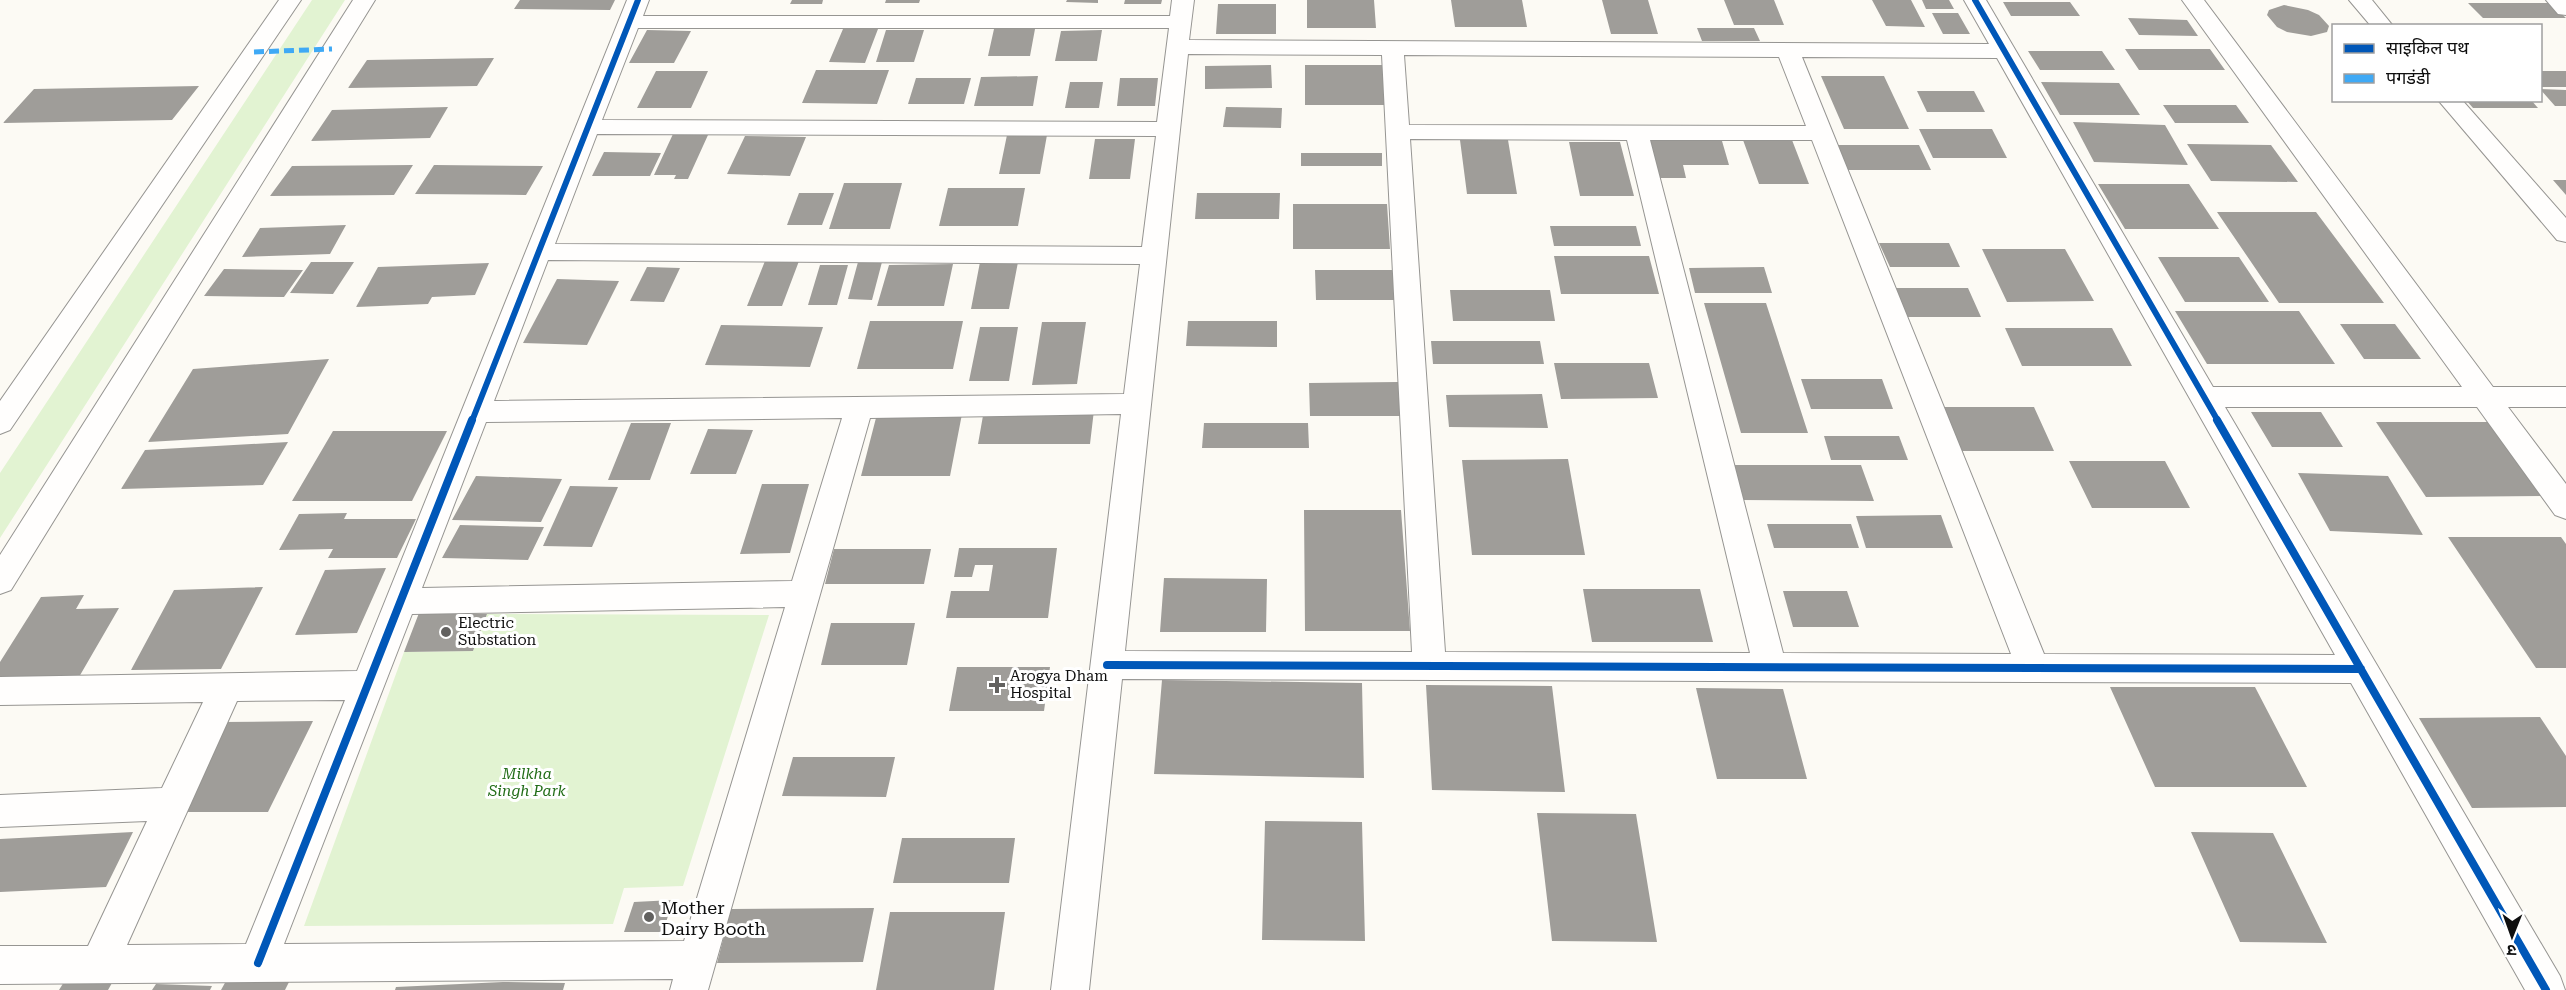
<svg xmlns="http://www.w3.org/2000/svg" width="2566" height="990" viewBox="0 0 2566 990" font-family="'Roboto Serif','Noto Sans Devanagari',serif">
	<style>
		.green { fill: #e2f3d2 }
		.building { fill: #9f9d99 }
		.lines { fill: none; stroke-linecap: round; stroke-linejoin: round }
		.minor-casing { stroke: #969592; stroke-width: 2 }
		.minor { fill: #fffefd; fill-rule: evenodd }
		.quiet { stroke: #3fa9f5; stroke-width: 5; stroke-dasharray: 10 5; stroke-linecap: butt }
		.cycleway-far1-casing { stroke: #fff; stroke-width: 9 }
		.cycleway-casing { stroke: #fff; stroke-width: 12 }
		.cycleway-far1 { stroke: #0057b8; stroke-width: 6 }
		.cycleway { stroke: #0057b8; stroke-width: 8 }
		.poi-dot { fill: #62615f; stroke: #fff; stroke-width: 2 }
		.labels { text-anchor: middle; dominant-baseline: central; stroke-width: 6; stroke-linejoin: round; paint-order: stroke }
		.poi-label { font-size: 15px; fill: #0f0f0f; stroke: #fff; text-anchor: start }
		.park-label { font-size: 15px; font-style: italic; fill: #226d18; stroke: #fff }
		.near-poi-label { font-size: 18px; fill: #0f0f0f; stroke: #fff; text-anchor: start }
	</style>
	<rect width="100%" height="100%" fill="#fcfaf4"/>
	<path class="green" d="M 312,0 L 345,0 L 0,538 L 0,473 Z
		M 487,614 L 769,615 L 683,886 L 624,888 L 613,924 L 304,926 L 404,652 L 473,651 Z"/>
	<path class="building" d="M 520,0 L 615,0 L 610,10 L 514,9 Z
		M 792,0 L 823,0 L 822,4 L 790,4 Z
		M 886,0 L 920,0 L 919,3 L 885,3 Z
		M 1067,0 L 1098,0 L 1098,3 L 1066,2 Z
		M 1125,0 L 1162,0 L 1161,4 L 1124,4 Z
		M 1307,0 L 1374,0 L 1376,28 L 1307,28 Z
		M 1451,0 L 1522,0 L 1527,27 L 1455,27 Z
		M 1602,0 L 1648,0 L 1658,34 L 1611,34 Z
		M 1724,0 L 1774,0 L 1784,25 L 1734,25 Z
		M 1872,0 L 1911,0 L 1925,27 L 1886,26 Z
		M 1922,0 L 1949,0 L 1954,9 L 1926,9 Z
		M 2003,2 L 2070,2 L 2080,16 L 2011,16 Z
		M 2468,3 L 2550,3 L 2566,18 L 2483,18 Z
		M 1218,4 L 1276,4 L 1276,34 L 1216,34 Z
		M 2284,5 L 2308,10 L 2319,15 L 2329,26 L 2327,32 L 2311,36 L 2287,32 L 2277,27 L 2267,15 L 2269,10 Z
		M 1932,13 L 1958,13 L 1970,34 L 1943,34 Z
		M 2128,18 L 2187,20 L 2198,36 L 2139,35 Z
		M 1697,28 L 1754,28 L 1760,41 L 1702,41 Z
		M 843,29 L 878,29 L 865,63 L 829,62 Z
		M 994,29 L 1035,29 L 1030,56 L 988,56 Z
		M 647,30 L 691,31 L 674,63 L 629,63 Z
		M 886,30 L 924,30 L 914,62 L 876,62 Z
		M 1102,30 L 1097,61 L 1055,61 L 1061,31 Z
		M 2125,49 L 2210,49 L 2225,70 L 2139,70 Z
		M 2028,51 L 2102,51 L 2115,70 L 2040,70 Z
		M 494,58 L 477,86 L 348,88 L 367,60 Z
		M 1271,65 L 1272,88 L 1205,89 L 1205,66 Z
		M 1305,65 L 1382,65 L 1385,105 L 1305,105 Z
		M 816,70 L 889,70 L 877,104 L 802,103 Z
		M 656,71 L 708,71 L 691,108 L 637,108 Z
		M 2540,71 L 2566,71 L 2566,87 L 2542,87 Z
		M 1038,76 L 1033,106 L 974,106 L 981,77 Z
		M 1821,76 L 1884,76 L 1909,129 L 1844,129 Z
		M 916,78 L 971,78 L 964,104 L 908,104 Z
		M 1120,78 L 1158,78 L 1155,106 L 1117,106 Z
		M 1070,82 L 1103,82 L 1099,108 L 1065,108 Z
		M 2041,82 L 2119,83 L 2140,115 L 2060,115 Z
		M 199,86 L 172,120 L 3,123 L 34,89 Z
		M 2540,89 L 2566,90 L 2566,106 L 2555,106 Z
		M 1917,91 L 1974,91 L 1985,112 L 1927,112 Z
		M 2466,100 L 2531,100 L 2538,108 L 2473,108 Z
		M 2163,105 L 2236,105 L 2249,123 L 2175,123 Z
		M 448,107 L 430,138 L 311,141 L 332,110 Z
		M 1226,107 L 1282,108 L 1281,128 L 1223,127 Z
		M 2073,122 L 2165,125 L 2188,165 L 2094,162 Z
		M 1919,129 L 1992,129 L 2007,158 L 1933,158 Z
		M 673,134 L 708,135 L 688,179 L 674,179 L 676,175 L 654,175 Z
		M 1007,135 L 1047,135 L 1040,174 L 999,174 Z
		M 745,136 L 806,137 L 790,176 L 727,174 Z
		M 1095,139 L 1135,139 L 1130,179 L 1089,179 Z
		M 1460,140 L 1508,140 L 1517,194 L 1467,194 Z
		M 1743,140 L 1792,140 L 1809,184 L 1759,184 Z
		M 1647,141 L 1722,141 L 1729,165 L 1683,165 L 1686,178 L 1657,178 Z
		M 1569,142 L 1620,142 L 1634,196 L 1580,196 Z
		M 2187,144 L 2271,145 L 2298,182 L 2211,181 Z
		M 1833,145 L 1919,145 L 1931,170 L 1843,170 Z
		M 604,152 L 661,153 L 650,176 L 592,176 Z
		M 1301,153 L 1382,153 L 1382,166 L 1301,166 Z
		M 413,165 L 394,195 L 270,196 L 292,166 Z
		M 434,165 L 543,166 L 526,195 L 415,194 Z
		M 2553,180 L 2566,180 L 2566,195 Z
		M 844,183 L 902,183 L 890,229 L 829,229 Z
		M 2098,184 L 2189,184 L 2219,229 L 2125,229 Z
		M 948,188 L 1025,188 L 1018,226 L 939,226 Z
		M 799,193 L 834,193 L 822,225 L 787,225 Z
		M 1197,193 L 1280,193 L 1279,219 L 1195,219 Z
		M 1293,204 L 1387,204 L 1390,249 L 1293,249 Z
		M 2217,212 L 2316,212 L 2384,303 L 2279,303 Z
		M 346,225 L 330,254 L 242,257 L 260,228 Z
		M 1550,226 L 1636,226 L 1641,246 L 1554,246 Z
		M 1879,243 L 1949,243 L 1960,267 L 1890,267 Z
		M 1982,249 L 2065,249 L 2094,301 L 2007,302 Z
		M 1554,256 L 1649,256 L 1659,294 L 1561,294 Z
		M 2158,257 L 2239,257 L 2269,302 L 2185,302 Z
		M 765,261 L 799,261 L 782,306 L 747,306 Z
		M 311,262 L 354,262 L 333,294 L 290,293 Z
		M 858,262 L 882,262 L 872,300 L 848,299 Z
		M 980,262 L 1018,262 L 1009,309 L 971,309 Z
		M 489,263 L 475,295 L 432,297 L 428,304 L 356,307 L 378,267 Z
		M 953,264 L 944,306 L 877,306 L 889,265 Z
		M 820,265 L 848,265 L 837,305 L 808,305 Z
		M 647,267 L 680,268 L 664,302 L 630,301 Z
		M 1764,267 L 1772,293 L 1695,293 L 1689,268 Z
		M 224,269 L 303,270 L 284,297 L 204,296 Z
		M 1315,270 L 1400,270 L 1403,300 L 1316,300 Z
		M 557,279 L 619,281 L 587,345 L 523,343 Z
		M 1895,288 L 1968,288 L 1981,317 L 1907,317 Z
		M 1450,290 L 1550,290 L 1555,321 L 1453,321 Z
		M 1704,303 L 1766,303 L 1808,433 L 1741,433 Z
		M 2175,311 L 2299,311 L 2335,364 L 2207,364 Z
		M 870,321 L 963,321 L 953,369 L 857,369 Z
		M 1188,321 L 1277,321 L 1277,347 L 1186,346 Z
		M 1042,322 L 1086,322 L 1077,384 L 1032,385 Z
		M 2340,324 L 2395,324 L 2421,359 L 2364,359 Z
		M 721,325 L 823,327 L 810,367 L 705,365 Z
		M 980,327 L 1018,327 L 1009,381 L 969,381 Z
		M 2005,328 L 2112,328 L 2132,366 L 2022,366 Z
		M 1431,341 L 1540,341 L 1544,364 L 1433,364 Z
		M 329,359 L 288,434 L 148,442 L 193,369 Z
		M 1554,363 L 1649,363 L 1658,398 L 1561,399 Z
		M 1801,379 L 1882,379 L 1893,409 L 1811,409 Z
		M 1398,382 L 1400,416 L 1310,416 L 1309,383 Z
		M 1542,394 L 1548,428 L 1449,427 L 1446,395 Z
		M 1935,407 L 2034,407 L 2054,451 L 1953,451 Z
		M 984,410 L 1094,410 L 1090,444 L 978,444 Z
		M 2251,412 L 2321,412 L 2343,447 L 2272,447 Z
		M 877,414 L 962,414 L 950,476 L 861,476 Z
		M 2376,422 L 2489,422 L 2544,496 L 2426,497 Z
		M 631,423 L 671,423 L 650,480 L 608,480 Z
		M 1204,423 L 1308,423 L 1309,448 L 1202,448 Z
		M 708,429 L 753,430 L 736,474 L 690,474 Z
		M 333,431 L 447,431 L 412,501 L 292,501 Z
		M 1824,436 L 1899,436 L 1908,460 L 1831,460 Z
		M 288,442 L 263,485 L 121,489 L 145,450 Z
		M 1568,459 L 1585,555 L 1472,555 L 1462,460 Z
		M 2069,461 L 2165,461 L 2190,508 L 2092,508 Z
		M 1731,465 L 1861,465 L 1874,501 L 1740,500 Z
		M 2298,473 L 2388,476 L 2423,535 L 2330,531 Z
		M 476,476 L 562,479 L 541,522 L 452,520 Z
		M 762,484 L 809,484 L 790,553 L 740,554 Z
		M 570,486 L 618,487 L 592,547 L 543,546 Z
		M 1304,510 L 1401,510 L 1410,631 L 1305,631 Z
		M 347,513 L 344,519 L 416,519 L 397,558 L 328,558 L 333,549 L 279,550 L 299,514 Z
		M 1941,515 L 1953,548 L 1866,548 L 1856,516 Z
		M 1767,524 L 1851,524 L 1859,548 L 1774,548 Z
		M 460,525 L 544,527 L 528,560 L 442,558 Z
		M 2448,537 L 2561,537 L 2566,544 L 2566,668 L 2536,668 Z
		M 959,548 L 1057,548 L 1048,618 L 946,618 L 951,591 L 989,591 L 993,565 L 975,565 L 972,577 L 954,577 Z
		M 834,549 L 931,549 L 924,584 L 825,584 Z
		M 386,568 L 357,633 L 295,635 L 325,570 Z
		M 1164,578 L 1267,579 L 1266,632 L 1160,632 Z
		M 263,587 L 221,669 L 131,670 L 174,590 Z
		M 1583,589 L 1700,589 L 1713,642 L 1592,642 Z
		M 1783,591 L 1847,591 L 1859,627 L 1793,627 Z
		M 84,595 L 76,609 L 119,608 L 79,677 L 0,678 L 0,662 L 41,597 Z
		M 419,613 L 487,614 L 473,651 L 404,652 Z
		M 831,623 L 915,623 L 907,665 L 821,665 Z
		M 957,667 L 1050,667 L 1044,711 L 949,711 Z
		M 1162,680 L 1362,683 L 1364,778 L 1154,774 Z
		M 1426,685 L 1552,686 L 1565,792 L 1432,790 Z
		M 2110,687 L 2255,687 L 2307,787 L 2155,787 Z
		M 1696,688 L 1783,689 L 1807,779 L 1717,779 Z
		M 2540,717 L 2566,756 L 2566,807 L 2472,808 L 2419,718 Z
		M 313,721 L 268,812 L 174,812 L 223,722 Z
		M 793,757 L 895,757 L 886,797 L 782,796 Z
		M 1537,813 L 1636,814 L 1657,942 L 1552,941 Z
		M 1265,821 L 1362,822 L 1365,941 L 1262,940 Z
		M 133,832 L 106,887 L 0,892 L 0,839 Z
		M 2191,832 L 2273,833 L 2327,943 L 2240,942 Z
		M 902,838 L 1015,838 L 1009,883 L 893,883 Z
		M 673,900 L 663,932 L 624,932 L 634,902 Z
		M 874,908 L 863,962 L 717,963 L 731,909 Z
		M 890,912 L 1005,912 L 994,990 L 876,990 Z
		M 226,981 L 289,982 L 285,990 L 221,990 Z
		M 64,982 L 112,983 L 108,990 L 59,990 Z
		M 503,982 L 565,983 L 563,990 L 395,990 L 396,987 Z
		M 156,984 L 212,986 L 210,990 L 152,990 Z"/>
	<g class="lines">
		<defs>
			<path id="minor" d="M 279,0 L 301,0 L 10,430 L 0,434 L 0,401 Z
				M 353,0 L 375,0 L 11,590 L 0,594 L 0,555 Z
				M 627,0 L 649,0 L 643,16 L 1170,16 L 1172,0 L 1194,0 L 1189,40 L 1989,44 L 1964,0 L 1986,0 L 2213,387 L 2462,387 L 2182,0 L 2204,0 L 2493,387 L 2566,387 L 2566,407 L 2508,407 L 2566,484 L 2566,519 L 2555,515 L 2477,407 L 2225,407 L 2560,976 L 2565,990 L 2525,990 L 2351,683 L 1122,679 L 1089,990 L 1051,990 L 1121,414 L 870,418 L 708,990 L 670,990 L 673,979 L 0,984 L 0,946 L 88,946 L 147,821 L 0,827 L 0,795 L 162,788 L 203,702 L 0,705 L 0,677 L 357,671 ZM 638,28 L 1169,28 L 1157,122 L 602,120 ZM 1188,54 L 1382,55 L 1412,652 L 1125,651 ZM 1404,55 L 1779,57 L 1806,126 L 1409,125 ZM 1802,57 L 1997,58 L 2335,655 L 2044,654 ZM 597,134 L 1156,136 L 1142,247 L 555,244 ZM 1410,139 L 1627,140 L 1750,653 L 1445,652 ZM 1650,140 L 1812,140 L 2011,654 L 1783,653 ZM 548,260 L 1140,264 L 1124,394 L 494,401 ZM 842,418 L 792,581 L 422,588 L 486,422 ZM 785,607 L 684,941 L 284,944 L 412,614 ZM 345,700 L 246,944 L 127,945 L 237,701 Z
				M 2349,0 L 2372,0 L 2393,26 L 2371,26 Z
				M 2546,0 L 2566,0 L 2566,15 L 2558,14 Z
				M 2438,100 L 2462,100 L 2566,218 L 2566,242 L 2557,240 Z"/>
		</defs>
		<use href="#minor" class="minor-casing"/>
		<use href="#minor" class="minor"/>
		<path class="quiet" d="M 254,52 L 332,49"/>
		<defs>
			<path id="cycleway-far1" d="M 1975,0 L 2218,421
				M 472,421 L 638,0"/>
			<path id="cycleway" d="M 2217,420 L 2546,990
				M 1107,665 L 2361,669
				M 258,963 L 472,420"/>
		</defs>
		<use href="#cycleway-far1" class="cycleway-far1-casing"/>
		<use href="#cycleway" class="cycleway-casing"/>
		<use href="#cycleway-far1" class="cycleway-far1"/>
		<use href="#cycleway" class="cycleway"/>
	</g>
	<g class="poi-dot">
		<circle cx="446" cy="632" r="6"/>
		<path d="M994 676h6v6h6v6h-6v6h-6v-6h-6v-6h6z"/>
		<circle cx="649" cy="917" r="6"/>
	</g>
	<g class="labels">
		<g class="poi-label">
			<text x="458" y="623">Electric<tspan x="458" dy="17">Substation</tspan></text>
			<text x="1010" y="676">Arogya Dham<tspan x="1010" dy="17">Hospital</tspan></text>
		</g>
		<g class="park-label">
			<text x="527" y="774">Milkha<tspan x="527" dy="17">Singh Park</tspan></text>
		</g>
		<g class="near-poi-label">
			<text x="661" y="907">Mother<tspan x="661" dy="21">Dairy Booth</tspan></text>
		</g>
	</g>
	<rect x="2332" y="24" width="210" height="78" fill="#ffffff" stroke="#9f9f9f" stroke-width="1.5"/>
	<rect x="2344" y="44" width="30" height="9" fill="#0057b8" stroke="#9f9f9f" stroke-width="1.5"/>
	<text x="2386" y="54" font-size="18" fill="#0f0f0f">साइकिल पथ</text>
	<rect x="2344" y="74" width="30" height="9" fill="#3fa9f5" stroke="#9f9f9f" stroke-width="1.5"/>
	<text x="2386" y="84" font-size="18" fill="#0f0f0f">पगडंडी</text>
	<g transform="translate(2512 936) rotate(181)" stroke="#ffffff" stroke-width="4.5" paint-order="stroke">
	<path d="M0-4.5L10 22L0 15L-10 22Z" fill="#0f0f0f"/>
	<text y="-9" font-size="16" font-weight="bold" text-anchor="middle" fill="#0f0f0f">उ</text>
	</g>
</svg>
